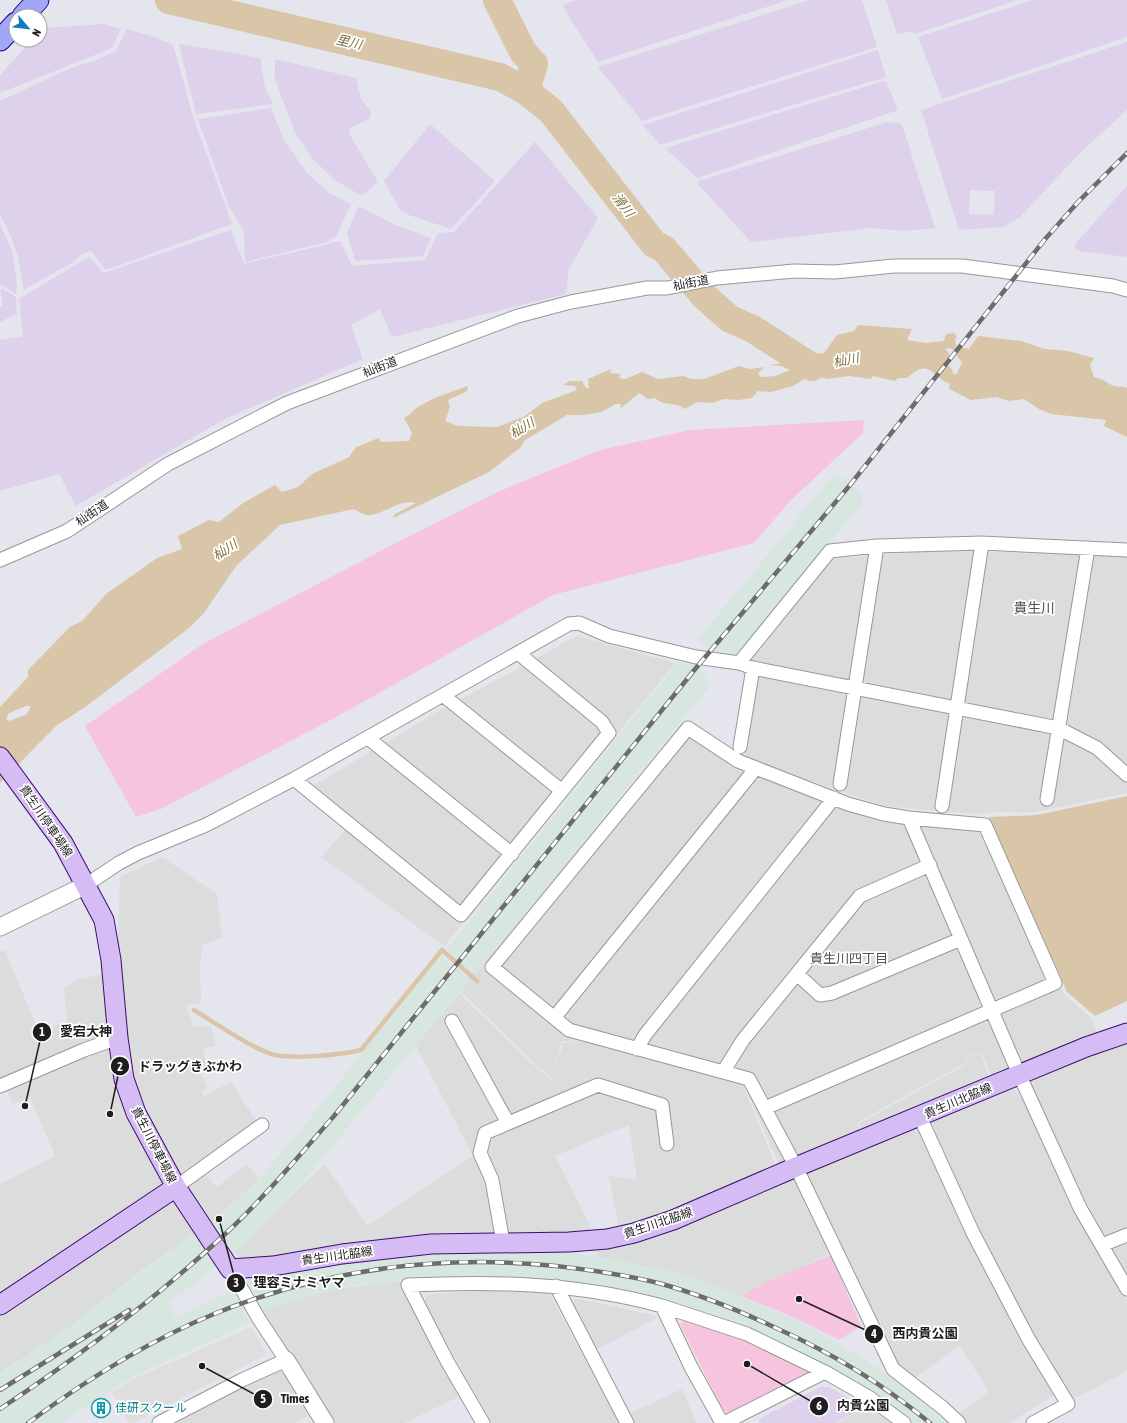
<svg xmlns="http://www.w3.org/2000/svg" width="1127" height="1423" viewBox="0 0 1127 1423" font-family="'Asap Condensed','Noto Sans JP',sans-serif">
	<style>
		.residential { fill: #dbdcdc }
		.industrial { fill: #d7e7e0 }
		.farmland { fill: #ddd1ec; fill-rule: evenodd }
		.park { fill: #f6c4df }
		.parking { fill: #dedede }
		.water { fill: #d9c6a8; fill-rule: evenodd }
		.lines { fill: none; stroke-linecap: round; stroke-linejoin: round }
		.stream { stroke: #d9c6a8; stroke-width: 4.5 }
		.river { stroke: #d9c6a8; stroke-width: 28 }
		.minor-casing { stroke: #989898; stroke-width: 15 }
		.tertiary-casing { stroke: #989898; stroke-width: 19 }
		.secondary-casing { stroke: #3c0c6e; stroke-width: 21 }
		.primary-casing { stroke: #110a8e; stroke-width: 23 }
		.minor { stroke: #fff; stroke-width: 13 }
		.tertiary { stroke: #fff; stroke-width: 17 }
		.secondary { stroke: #d5bcf5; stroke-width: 19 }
		.primary { stroke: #a2a6f6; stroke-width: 21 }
		.rail-casing { stroke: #6c6c6c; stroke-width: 4.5 }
		.rail { stroke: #fff; stroke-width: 3; stroke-dasharray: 9; stroke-linecap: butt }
		.labels { text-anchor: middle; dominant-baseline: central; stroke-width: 3.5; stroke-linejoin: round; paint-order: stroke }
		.street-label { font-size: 12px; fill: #1e1e1e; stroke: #fff }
		.culture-label { font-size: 12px; fill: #0d838f; stroke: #fff; text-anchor: start }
		.water-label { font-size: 13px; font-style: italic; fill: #7a733e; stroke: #fff }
		.neighbourhood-label { font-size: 13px; fill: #515151; stroke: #fff }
		.quarter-label { font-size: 14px; fill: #515151; stroke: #fff }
		.leader { fill: none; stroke: #1e1e1e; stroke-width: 1.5 }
		.callout-dot { fill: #1e1e1e; stroke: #fff; stroke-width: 1.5 }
		.mark-label { font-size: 12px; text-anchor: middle; font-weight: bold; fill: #fff }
		.callout-label { font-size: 13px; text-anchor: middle; font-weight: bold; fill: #1e1e1e; stroke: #fff; stroke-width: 3.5; stroke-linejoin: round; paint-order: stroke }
	</style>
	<rect width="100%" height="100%" fill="#e5e5ee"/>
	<path class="residential" d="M 930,551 L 1127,555 L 1127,793 L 1035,812 L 963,813 L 884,806 L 745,758 L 760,665 L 750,662 L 829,559 Z
		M 576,636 L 675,663 L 444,946 L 321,857 L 352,823 L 310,788 L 440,710 L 523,666 Z
		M 687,721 L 740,760 L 883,809 L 986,818 L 1064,994 L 1091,1018 L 1097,1032 L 991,1076 L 982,1052 L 965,1057 L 964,1064 L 933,1080 L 857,1123 L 862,1135 L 781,1169 L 742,1080 L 589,1040 L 562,1041 L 551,1077 L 539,1068 L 458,989 Z
		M 162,857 L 217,894 L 222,938 L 203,944 L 200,967 L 201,1003 L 186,1005 L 194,1027 L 211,1026 L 216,1046 L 203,1049 L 207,1067 L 200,1071 L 207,1088 L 201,1091 L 204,1096 L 231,1082 L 257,1122 L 199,1167 L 217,1187 L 247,1164 L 260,1180 L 208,1225 L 145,1268 L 68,1328 L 0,1373 L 0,1184 L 55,1156 L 30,1097 L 13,1104 L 3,1081 L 0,1082 L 0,952 L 5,950 L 35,1023 L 44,1020 L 46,1028 L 67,1022 L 64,988 L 76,980 L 117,971 L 120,877 Z
		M 457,991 L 538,1069 L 550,1078 L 564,1043 L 589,1041 L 741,1081 L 777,1169 L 709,1198 L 619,1228 L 609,1176 L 637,1180 L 629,1125 L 555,1156 L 594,1234 L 242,1262 L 234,1250 L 325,1164 L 367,1226 L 473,1156 L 414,1042 Z
		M 1127,1039 L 1127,1280 L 1087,1206 L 1028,1083 L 1030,1075 Z
		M 981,1053 L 993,1092 L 1012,1087 L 1026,1104 L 1068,1198 L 1127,1300 L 1127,1371 L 1070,1401 L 1064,1389 L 1009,1423 L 966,1423 L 955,1416 L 989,1392 L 960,1346 L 914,1378 L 896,1366 L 839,1249 L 737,1298 L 597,1260 L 597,1248 L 870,1145 L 858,1124 L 965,1065 L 966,1058 Z
		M 400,1281 L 458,1397 L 405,1423 L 335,1423 L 261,1311 L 321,1291 Z
		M 488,1290 L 549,1294 L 620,1423 L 492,1423 L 425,1304 L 426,1295 Z
		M 575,1298 L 653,1315 L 657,1318 L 595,1350 L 572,1305 Z
		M 277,1371 L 285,1373 L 308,1416 L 295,1423 L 173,1423 Z
		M 682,1389 L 696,1423 L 632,1423 L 627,1415 Z
		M 868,1407 L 890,1423 L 837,1423 Z"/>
	<path class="industrial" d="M 834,474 L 848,481 L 856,489 L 864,501 L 736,656 L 721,655 L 697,640 Z
		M 678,662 L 698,665 L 706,676 L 710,686 L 475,974 L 467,969 L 451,956 L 447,949 Z
		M 441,955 L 471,980 L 302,1183 L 231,1257 L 211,1224 L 262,1175 L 294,1138 Z
		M 193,1233 L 212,1259 L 215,1267 L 169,1304 L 175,1318 L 232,1289 L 250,1323 L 132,1377 L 61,1423 L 0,1423 L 0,1374 L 68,1328 Z
		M 558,1247 L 559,1252 L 594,1256 L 680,1273 L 706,1282 L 792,1318 L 859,1355 L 907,1389 L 947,1423 L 915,1423 L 882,1399 L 843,1374 L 811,1357 L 773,1340 L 666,1302 L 414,1280 L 350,1286 L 287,1302 L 260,1311 L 254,1292 L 244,1280 L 396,1252 Z"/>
	<path class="farmland" d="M 576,0 L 788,0 L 598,62 L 564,9 L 564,4 Z
		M 810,0 L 862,0 L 877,47 L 642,121 L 598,67 Z
		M 886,0 L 1018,0 L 915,34 L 912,31 L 897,34 Z
		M 1033,0 L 1127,0 L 1127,37 L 942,99 L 918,37 Z
		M 104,24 L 121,29 L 112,48 L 0,93 L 0,75 L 32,40 L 40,40 L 40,31 L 42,28 Z
		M 127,29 L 154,37 L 173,45 L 194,120 L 232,224 L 106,270 L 91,251 L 84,253 L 71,263 L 24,290 L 18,257 L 10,234 L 0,214 L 0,101 L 71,68 L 96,60 L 116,51 Z
		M 1127,42 L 1127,110 L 1081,152 L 1019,218 L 1003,227 L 959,230 L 921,110 ZM 970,190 L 995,191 L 994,215 L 969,214 Z
		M 179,44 L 260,58 L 265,87 L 273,104 L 196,114 Z
		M 878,50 L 886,77 L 660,145 L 643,125 Z
		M 275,59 L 356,78 L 361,99 L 371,111 L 370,118 L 349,129 L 351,137 L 378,182 L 362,196 L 335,180 L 313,159 L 295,133 L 275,79 Z
		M 884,81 L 887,83 L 898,110 L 697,178 L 665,148 Z
		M 271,108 L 284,140 L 307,173 L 329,193 L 351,204 L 336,236 L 327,242 L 245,262 L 244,231 L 229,207 L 198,119 Z
		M 888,122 L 898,123 L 902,125 L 935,228 L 905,231 L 871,228 L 751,242 L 697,183 L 699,181 Z
		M 430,124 L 495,181 L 451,229 L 409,215 L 400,210 L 384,181 Z
		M 535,142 L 598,218 L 569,269 L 566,294 L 392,337 L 380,309 L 351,325 L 363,359 L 223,420 L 76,506 L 59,474 L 0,491 L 0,340 L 23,336 L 19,299 L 89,257 L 104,273 L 231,230 L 244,264 L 340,241 L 352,266 L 425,260 L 438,233 L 454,232 Z
		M 1127,186 L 1127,257 L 1079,251 L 1075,248 L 1076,243 Z
		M 359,206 L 395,225 L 431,238 L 423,256 L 355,261 L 347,233 Z
		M 0,224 L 13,253 L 17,286 L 16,294 L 0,284 Z
		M 0,289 L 3,289 L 16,297 L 17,314 L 0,322 L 0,307 L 3,306 Z
		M 820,1387 L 829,1387 L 859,1404 L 861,1409 L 835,1423 L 761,1423 L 759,1419 Z"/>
	<path class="park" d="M 864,420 L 863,433 L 791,500 L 754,543 L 553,595 L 338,716 L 161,809 L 136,817 L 85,726 L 203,644 L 394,544 L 500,491 L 600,450 L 690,430 Z
		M 831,1255 L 861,1326 L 839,1340 L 795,1318 L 741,1296 L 768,1281 Z
		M 686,1320 L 758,1345 L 810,1372 L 730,1413 L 723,1410 L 680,1324 Z"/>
	<path class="parking" d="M 251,1327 L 267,1354 L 133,1423 L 129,1423 L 112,1392 L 134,1379 Z"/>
	<path class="water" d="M 858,325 L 912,329 L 907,340 L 926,343 L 944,341 L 946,334 L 953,333 L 957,336 L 955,340 L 956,346 L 969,349 L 978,336 L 1021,341 L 1045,349 L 1068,351 L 1094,358 L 1090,365 L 1094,377 C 1105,379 1107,384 1114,386 C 1119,387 1122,386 1127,388 L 1127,437 L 1104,426 L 1106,420 L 1051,414 L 1039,409 L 1024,399 L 1009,401 L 996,397 L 971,400 L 949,389 L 950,384 C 931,376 930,357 907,378 L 898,378 L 895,381 L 873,376 L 871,379 L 849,376 L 828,379 L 817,376 L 808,377 L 793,386 L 771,392 L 758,391 L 752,398 L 739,400 L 724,399 L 712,403 L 697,402 L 685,409 C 676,401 665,407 655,398 L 648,399 L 639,393 L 620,409 L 621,404 L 616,404 L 601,412 L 584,415 L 567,415 L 525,440 L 520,448 L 489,472 L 393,518 L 395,514 L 416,503 C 398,498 382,517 366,515 C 362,514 358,511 354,509 L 280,525 L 236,566 L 204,613 L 189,628 L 88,705 L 56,726 L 0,783 L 0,707 L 28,677 L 28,670 L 70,627 L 82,621 L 106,594 L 157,558 L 182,549 L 178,536 L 209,520 L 219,522 L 243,503 L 275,485 L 282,492 L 298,487 L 312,474 L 349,457 L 356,447 C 365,445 371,440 379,438 L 381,442 L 409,441 L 412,433 L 404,418 C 410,415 413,410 418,407 C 434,397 451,392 468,386 L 467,391 L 448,400 L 450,407 L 445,421 L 458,426 L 497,427 L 525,416 L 542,403 L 577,390 L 575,386 L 563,385 L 570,381 L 582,381 L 586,388 L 589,388 L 588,379 L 611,369 L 610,373 L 620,374 L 619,378 L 625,379 L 642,372 L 658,379 L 683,376 L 691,379 L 704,379 L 739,366 L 749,369 L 765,367 L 758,373 L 761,377 L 775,376 L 790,370 L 781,366 L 769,365 L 792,362 L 803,346 L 811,354 L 824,353 L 837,335 L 854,331 ZM 950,348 C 956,351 957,358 962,362 L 957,374 L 953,374 L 952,369 L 944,362 L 950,355 L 945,349 ZM 26,706 L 31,706 L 27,714 L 10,721 L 6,719 L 9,713 Z
		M 1127,796 L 1127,1001 L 1095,1016 L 1067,992 L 989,817 L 1037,815 Z"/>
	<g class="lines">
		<path class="stream" d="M 194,1010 C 214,1022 254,1050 275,1055 C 296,1059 340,1055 361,1050 L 442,950 L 477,981"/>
		<path class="river" d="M 169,0 L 474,71 L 500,77 L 515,85 L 526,91 L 551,111 L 654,244 L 664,249 L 704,296 L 730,319 L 753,329 L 812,367
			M 497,0 L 523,52 L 534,64 L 526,91"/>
		<defs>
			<path id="minor" d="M 0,560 L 67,531 L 168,464 L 287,403 L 518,316 L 571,302 L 647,288 L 667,288 L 717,278 L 794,271 L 835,272 L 894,266 L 962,266 L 1113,286 L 1127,290
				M 739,663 L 830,551 L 877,546 L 982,543 L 1127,550
				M 444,696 L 562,791
				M 368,738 L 512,854
				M 740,747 L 753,668
				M 294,779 L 461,915 L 609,733 L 602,722 L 518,653
				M 840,784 L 877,546
				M 1047,799 L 1088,548
				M 942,806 L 982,543
				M 909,818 L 1019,1074 L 1080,1208 L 1127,1289
				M 86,885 L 119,863 L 138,853 L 206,825 L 294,779 L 569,624 L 579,623 L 609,636 L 696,657 L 739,663 L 753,668 L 1058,728 L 1097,748 L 1127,775
				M 797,974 L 820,995 L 832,993 L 961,939
				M 554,1018 L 756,768
				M 452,1021 L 508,1123
				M 637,1049 L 645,1035 L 834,798
				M 723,1072 L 743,1040 L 860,896 L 930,865
				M 0,1086 L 84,1050 L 118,1038
				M 765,1108 L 1055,983 L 985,825 L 909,818 L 884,814 L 848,804 L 738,761 L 688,728 L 492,967 L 569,1030 L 749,1079 L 796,1167 L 893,1369 L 943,1408 L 959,1423
				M 920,1117 L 973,1233 L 1029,1340 L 1068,1404 L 1033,1423
				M 176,1187 L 262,1125
				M 503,1242 L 492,1180 L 480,1153 L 485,1133 L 598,1085 L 662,1105 L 667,1144
				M 1102,1245 L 1127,1235
				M 556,1286 L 627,1423
				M 662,1306 L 747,1334 L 825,1372
				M 159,1423 L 242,1380 L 286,1360 L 259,1319 L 230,1269
				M 483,1423 L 447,1361 L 408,1285 C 494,1281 578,1283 662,1306 L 691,1367 L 722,1423
				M 724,1423 L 825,1372 L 870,1398 L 904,1423"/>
			<path id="tertiary" d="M 0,927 L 86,885
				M 286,1360 L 325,1423"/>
			<path id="secondary" d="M 0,757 L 63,843 L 104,920 L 111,960 L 118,1038 L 124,1079 L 136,1113 L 176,1187 L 230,1269 L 273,1266 L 342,1254 L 431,1244 L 569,1242 L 607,1239 L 634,1233 L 673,1220 L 796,1167 L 1086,1047 L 1127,1033
				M 0,1305 L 176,1187"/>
			<path id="primary" d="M 23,16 L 38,0
				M 0,40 L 16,23"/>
		</defs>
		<use href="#minor" class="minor-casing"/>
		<use href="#tertiary" class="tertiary-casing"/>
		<use href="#secondary" class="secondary-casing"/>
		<use href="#primary" class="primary-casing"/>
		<use href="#minor" class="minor"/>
		<use href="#tertiary" class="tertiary"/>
		<use href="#secondary" class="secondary"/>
		<use href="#primary" class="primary"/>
		<defs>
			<path id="rail" d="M 0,1390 L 129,1310
				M 0,1409 C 78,1357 154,1300 223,1236 C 263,1199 298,1157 334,1116 L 696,668 L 850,485 L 1046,238 L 1079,201 L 1127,153
				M 28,1423 C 86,1380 148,1341 214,1314 C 325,1269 437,1254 556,1266 C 591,1270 627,1275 662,1284 C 701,1295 740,1311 776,1328 C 832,1353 883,1384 930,1423"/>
		</defs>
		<use href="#rail" class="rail-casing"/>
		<use href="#rail" class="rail"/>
	</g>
	<defs>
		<symbol id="building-ring" viewBox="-11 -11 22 22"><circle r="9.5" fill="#fff" stroke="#0f9aa8" stroke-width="1.5"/><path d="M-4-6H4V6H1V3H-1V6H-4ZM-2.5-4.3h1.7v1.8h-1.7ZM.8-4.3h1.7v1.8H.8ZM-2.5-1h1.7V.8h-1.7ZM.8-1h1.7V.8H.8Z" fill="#0f9aa8"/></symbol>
	</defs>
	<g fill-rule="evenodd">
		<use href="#building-ring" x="90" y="1397" width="22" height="22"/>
	</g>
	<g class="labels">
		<g class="street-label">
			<text transform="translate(691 283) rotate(-11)">杣街道</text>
			<text transform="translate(380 367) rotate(-21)">杣街道</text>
			<text transform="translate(92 513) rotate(-34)">杣街道</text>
			<text transform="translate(46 821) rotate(56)">貴生川停車場線</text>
			<text transform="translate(958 1101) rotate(-23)">貴生川北脇線</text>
			<text transform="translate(154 1145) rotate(63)">貴生川停車場線</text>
			<text transform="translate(658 1223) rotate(-19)">貴生川北脇線</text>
			<text transform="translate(337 1256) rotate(-8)">貴生川北脇線</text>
		</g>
		<g class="culture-label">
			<text x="115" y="1408">佳研スクール</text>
		</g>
		<g class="water-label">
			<text transform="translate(349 42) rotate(13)">里川</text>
			<text transform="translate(623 205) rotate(52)">滑川</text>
			<text transform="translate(846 360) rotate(-11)">杣川</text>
			<text transform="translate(522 428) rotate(-31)">杣川</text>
			<text transform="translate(225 550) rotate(-33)">杣川</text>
		</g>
		<g class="neighbourhood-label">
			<text x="849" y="958">貴生川四丁目</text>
		</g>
		<g class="quarter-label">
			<text x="1034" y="608">貴生川</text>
		</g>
	</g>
	<path class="leader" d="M25 1106L42 1032M110 1114L120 1066M219 1219L236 1283M799 1299L874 1334M202 1366L263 1399M747 1364L819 1406"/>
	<g class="callout-dot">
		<circle cx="25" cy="1106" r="4"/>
		<circle cx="110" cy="1114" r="4"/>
		<circle cx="219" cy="1219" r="4"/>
		<circle cx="799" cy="1299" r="4"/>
		<circle cx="202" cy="1366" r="4"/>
		<circle cx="747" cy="1364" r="4"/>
		<circle cx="42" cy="1032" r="10"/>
		<circle cx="120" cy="1066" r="10"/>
		<circle cx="236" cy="1283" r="10"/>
		<circle cx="874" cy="1334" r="10"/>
		<circle cx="263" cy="1399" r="10"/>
		<circle cx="819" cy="1406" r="10"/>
	</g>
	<g class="mark-label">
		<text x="42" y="1036">1</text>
		<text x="120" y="1071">2</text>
		<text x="236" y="1287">3</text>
		<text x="874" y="1338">4</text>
		<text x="263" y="1403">5</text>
		<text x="819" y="1410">6</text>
	</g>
	<g class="callout-label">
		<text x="86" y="1036">愛宕大神</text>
		<text x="190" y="1071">ドラッグきぶかわ</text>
		<text x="299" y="1287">理容ミナミヤマ</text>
		<text x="925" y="1338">西内貴公園</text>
		<text x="295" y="1403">Times</text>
		<text x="863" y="1410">内貴公園</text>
	</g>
	<g transform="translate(28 28) rotate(118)"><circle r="19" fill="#ffffff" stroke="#a5a5a5"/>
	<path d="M0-3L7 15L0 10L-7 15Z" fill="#0d7bbf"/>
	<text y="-6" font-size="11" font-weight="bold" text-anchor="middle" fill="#1e1e1e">N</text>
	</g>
</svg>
